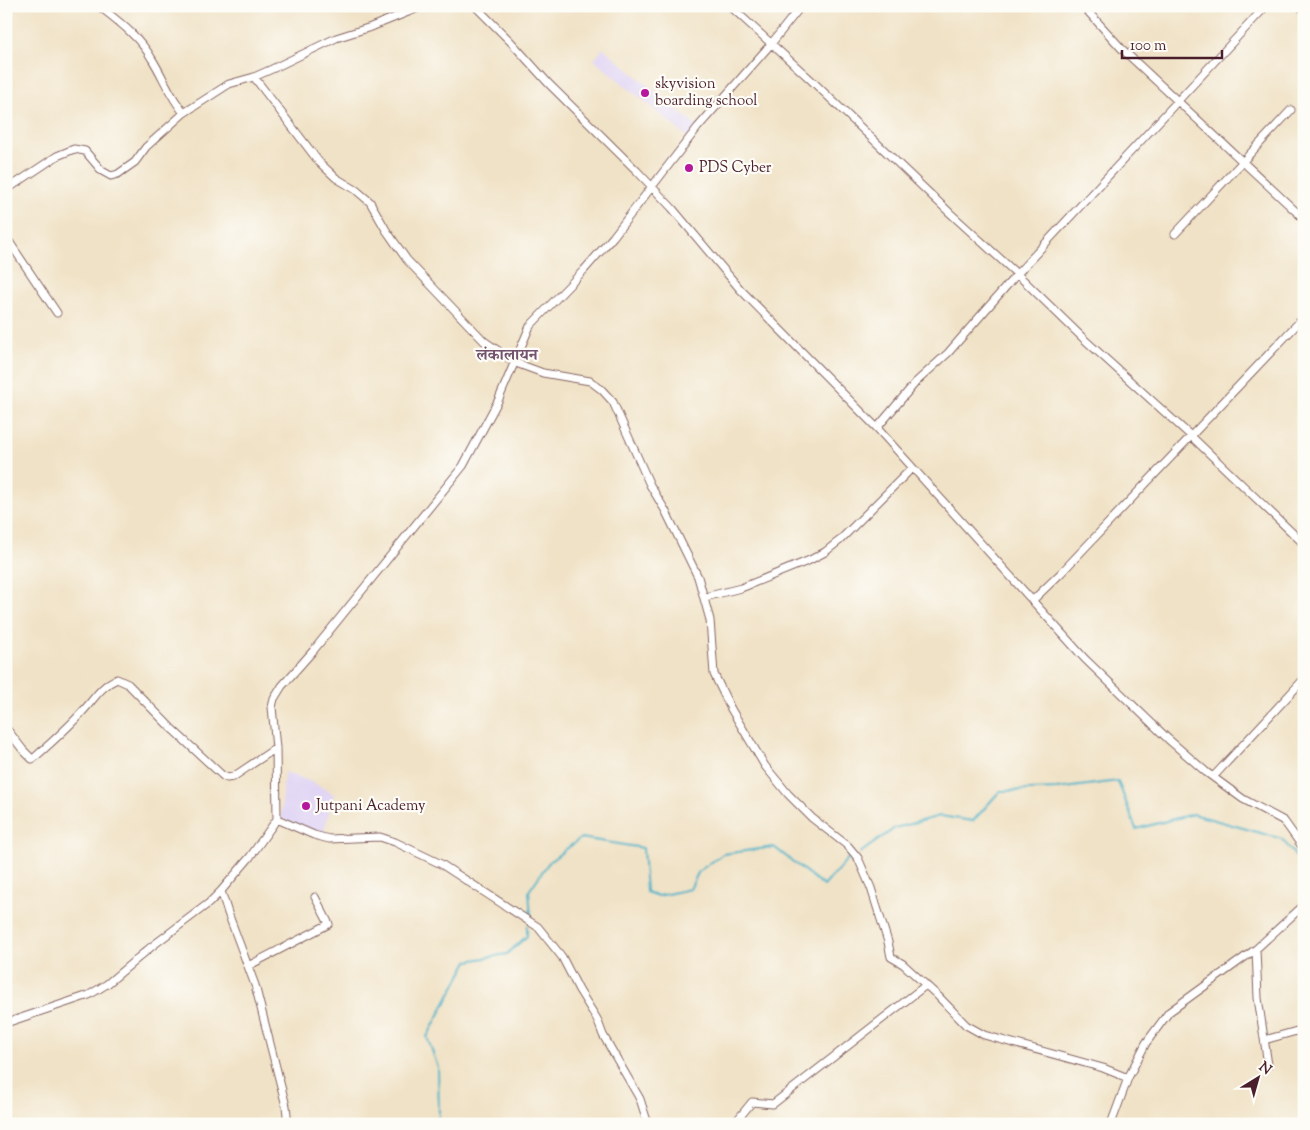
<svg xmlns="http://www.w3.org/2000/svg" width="1310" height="1130" viewBox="0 0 1310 1130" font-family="'Sorts Mill Goudy','Noto Serif Devanagari',serif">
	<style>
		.built { fill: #e0d4f4 }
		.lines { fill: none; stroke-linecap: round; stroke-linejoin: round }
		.stream { stroke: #4bb3ca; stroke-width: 2 }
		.minor-casing { stroke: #846361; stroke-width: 9 }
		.minor { stroke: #fff; stroke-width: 7 }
		.poi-dot { fill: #b5179e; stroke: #fdfcf7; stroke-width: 2 }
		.labels { text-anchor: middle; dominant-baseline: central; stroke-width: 4.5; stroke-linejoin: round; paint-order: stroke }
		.poi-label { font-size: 15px; fill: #4a1f2b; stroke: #fdfcf7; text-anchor: start }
		.neighbourhood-label { font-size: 16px; font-weight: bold; fill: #73536f; stroke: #fdfcf7 }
	</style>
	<rect width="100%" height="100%" fill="#fdfcf7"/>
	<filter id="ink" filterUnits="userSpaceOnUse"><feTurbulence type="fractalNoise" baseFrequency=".02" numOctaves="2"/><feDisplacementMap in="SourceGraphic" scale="10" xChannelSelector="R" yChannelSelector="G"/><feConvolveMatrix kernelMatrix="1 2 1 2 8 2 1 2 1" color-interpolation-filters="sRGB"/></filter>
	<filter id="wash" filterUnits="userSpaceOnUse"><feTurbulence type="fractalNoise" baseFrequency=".0096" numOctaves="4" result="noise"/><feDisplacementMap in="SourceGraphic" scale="20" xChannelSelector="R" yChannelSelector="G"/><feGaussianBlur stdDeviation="1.12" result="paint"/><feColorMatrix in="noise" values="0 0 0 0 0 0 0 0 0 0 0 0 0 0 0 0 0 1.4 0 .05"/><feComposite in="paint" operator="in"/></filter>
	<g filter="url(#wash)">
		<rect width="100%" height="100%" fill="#f0e2c6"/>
		<path class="built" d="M 603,48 L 700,129 L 691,140 L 594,60 Z
			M 284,772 L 312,782 L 334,794 L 323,835 L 281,819 Z"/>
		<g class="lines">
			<path class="stream" d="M 860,853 L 895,828 L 940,816 L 973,821 L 1000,791 L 1057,789 L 1118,781 L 1136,829 L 1193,814 L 1282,839 L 1304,867
				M 531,918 L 529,891 L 549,862 L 581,838 L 643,848 L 646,892 L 658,896 L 690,889 L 699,871 L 723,854 L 774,847 L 824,886 L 850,856
				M 433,1124 L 439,1117 L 438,1067 L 427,1037 L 468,961 L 507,954 L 527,936 L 527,926"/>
		</g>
	</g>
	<g filter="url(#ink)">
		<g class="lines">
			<defs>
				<path id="minor" d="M 99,6 C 118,21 140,37 152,59 C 164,78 169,95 184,113
					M 475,6 L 511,42 L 549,84 L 637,171 L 672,208 L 740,289 L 877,428 L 1085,659 L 1168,739 L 1206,772 L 1243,799 L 1284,821 L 1304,849
					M 730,6 L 810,79 L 950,213 L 1017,274 L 1085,340 L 1191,436 L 1304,544
					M 1083,6 L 1122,49 L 1304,219
					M 1299,6 L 1304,10
					M 254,77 L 319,162 L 336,178 L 356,190 L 370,202 L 386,230 L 407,260 L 484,341 L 516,363 L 543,373 L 590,381 L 602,390 L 613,402 L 650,485 L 665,510 L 698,577 L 710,620 L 714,674 L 731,709 L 765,766 L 788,794 L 812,818 L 848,846 L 858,858 L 871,888 L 888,942 L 891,957 L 903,964 L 938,996 L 966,1025 L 984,1035 L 1103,1068 L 1128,1078 L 1146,1043 L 1169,1012 L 1256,949 L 1304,905
					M 6,190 L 57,156 L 74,149 L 85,151 L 102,171 L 111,176 L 118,174 L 135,162 L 146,147 L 184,113 L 229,84 L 254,77 L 272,69 L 336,38 L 371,27 L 423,6
					M 1175,234 L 1291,110
					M 6,237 L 57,313
					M 877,428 L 916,382 L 948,353 L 1017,274 L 1266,6
					M 705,597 L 741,588 L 810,560 L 825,552 L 839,541 L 912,468
					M 1033,600 L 1061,573 L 1304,317
					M 6,728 L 23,750 L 32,759 L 34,758 C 51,743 68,728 83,711 C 94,699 102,685 117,679 L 128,684 L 171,728 L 223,776 L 227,778 L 233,777 L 276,748
					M 1214,776 L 1304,679
					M 277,819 L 314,835 L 329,839 L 380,837 L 395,842 L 441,864 L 538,927 L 562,957 L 579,990 L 597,1019 L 603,1035 L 640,1099 L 648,1124
					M 221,891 L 228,913 L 255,985 L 286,1106 L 288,1124
					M 1256,949 L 1258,998 L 1268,1065
					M 248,966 L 329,924 L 315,897
					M 6,1023 L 89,995 L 107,984 L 151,947 L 209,903 L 221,891 L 250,857 L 277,819 L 276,748 L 272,707 L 274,699 L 282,686 L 313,651 L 463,466 L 498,401 L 530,326 L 584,270 L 613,237 L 698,127 L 771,44 L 801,6
					M 1264,1039 L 1268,1039 L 1304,1029
					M 734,1124 L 752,1102 L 773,1104 L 926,985
					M 1111,1124 L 1128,1078"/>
			</defs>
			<use href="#minor" class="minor-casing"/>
			<use href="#minor" class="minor"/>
		</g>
	</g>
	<g class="poi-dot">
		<circle cx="645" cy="93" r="5"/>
		<circle cx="689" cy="168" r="5"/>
		<circle cx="306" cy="806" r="5"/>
	</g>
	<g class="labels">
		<g class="poi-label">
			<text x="655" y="84">skyvision<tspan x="655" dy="17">boarding school</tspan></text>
			<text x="699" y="168">PDS Cyber</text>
			<text x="316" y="806">Jutpani Academy</text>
		</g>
		<g class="neighbourhood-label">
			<text x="507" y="356">लंकालायन</text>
		</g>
	</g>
	<rect width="1310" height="1130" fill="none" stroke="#fdfcf7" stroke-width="25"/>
	<g transform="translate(1258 1078) rotate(37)" stroke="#fdfcf7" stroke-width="4" paint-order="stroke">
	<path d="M0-4L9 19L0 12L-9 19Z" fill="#4a1f2b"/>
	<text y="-8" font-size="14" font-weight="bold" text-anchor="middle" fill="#4a1f2b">N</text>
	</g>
	<path d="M1122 50v8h100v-8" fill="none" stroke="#4a1f2b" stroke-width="2.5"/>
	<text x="1130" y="50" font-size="15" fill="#4a1f2b" stroke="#fdfcf7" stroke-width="4" paint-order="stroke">100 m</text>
</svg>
